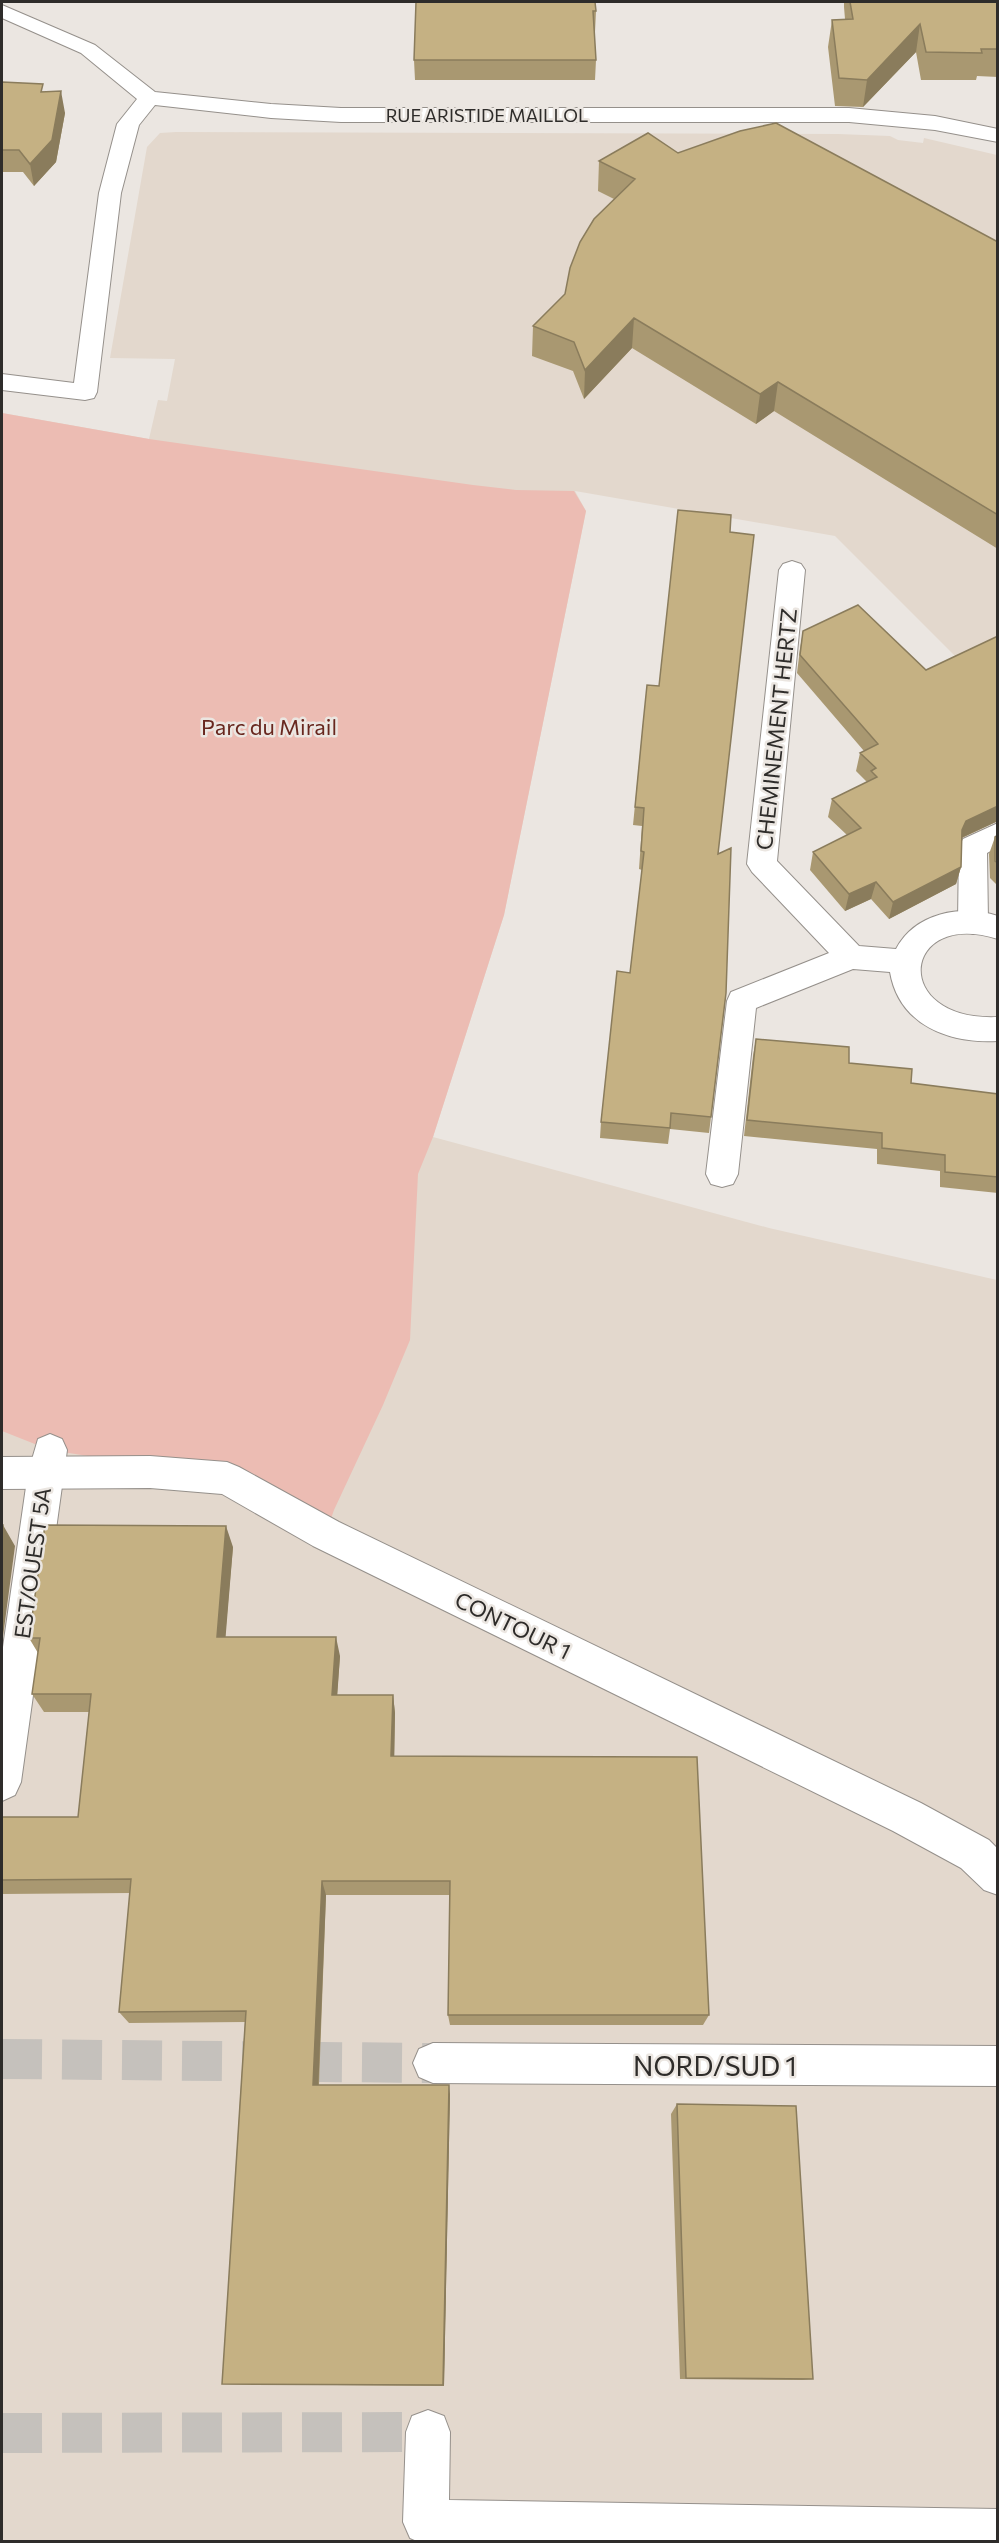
<svg xmlns="http://www.w3.org/2000/svg" width="999" height="2543" viewBox="0 0 999 2543" font-family="Commissioner,sans-serif">
	<style>
		.built { fill: #e3d8cd }
		.green { fill: #ecbcb3 }
		.lines { fill: none; stroke-linecap: round; stroke-linejoin: round }
		.pedestrian-tunnel { stroke: #c5c1bc; stroke-width: 40; stroke-dasharray: 40 20; stroke-linecap: butt }
		.service-casing { stroke: #95908b; stroke-width: 2 }
		.pedestrian-casing { stroke: #95908b; stroke-width: 2 }
		.minor-casing { stroke: #95908b; stroke-width: 2 }
		.service { fill: #fff; fill-rule: evenodd }
		.pedestrian { fill: #fff; fill-rule: evenodd }
		.minor { fill: #fff; fill-rule: evenodd }
		.wall { fill: #a99871 }
		.shaded-wall { fill: #8a7c5c }
		.building { fill: #c5b183; stroke: #8a7c5c; stroke-width: 1.5 }
		.labels { text-anchor: middle; dominant-baseline: central; stroke-width: 5; stroke-linejoin: round; paint-order: stroke }
		.far-street-label { font-size: 18px; fill: #2e2c2a; stroke: #ebe6e1 }
		.park-label { font-size: 22px; fill: #68271e; stroke: #ebe6e1 }
		.street-label { font-size: 22px; fill: #2e2c2a; stroke: #ebe6e1 }
		.near-street-label { font-size: 27px; fill: #2e2c2a; stroke: #ebe6e1 }
	</style>
	<rect width="100%" height="100%" fill="#ebe6e1"/>
	<path class="built" d="M 176,132 L 838,134 L 890,136 L 898,140 L 923,143 L 924,138 L 997,155 L 997,698 L 835,536 L 575,491 L 586,511 L 504,915 L 433,1137 L 769,1228 L 997,1280 L 997,2541 L 2,2541 L 2,413 L 149,439 L 158,400 L 167,401 L 175,359 L 110,358 L 147,147 L 160,133 Z"/>
	<path class="green" d="M 2,413 L 149,439 L 473,485 L 516,490 L 574,491 L 586,511 L 504,915 L 433,1137 L 418,1174 L 410,1340 L 383,1405 L 334,1510 L 326,1533 L 227,1478 L 50,1450 L 2,1431 Z"/>
	<g class="lines">
		<path class="pedestrian-tunnel" d="M 2,2059 L 433,2063
			M 2,2433 L 428,2432"/>
		<defs>
			<path id="service" d="M 998,823 L 998,847 L 987,853 L 988,922 L 983,930 L 973,934 L 963,930 L 958,922 L 959,847 L 963,839 Z
				M 150,1456 L 227,1462 L 239,1467 L 339,1522 L 921,1803 L 989,1840 L 998,1849 L 998,1895 L 984,1890 L 961,1868 L 893,1831 L 313,1546 L 222,1494 L 150,1488 L 2,1489 L 2,1457 Z"/>
			<path id="pedestrian" d="M 50,1434 L 62,1439 L 67,1450 L 21,1782 L 15,1795 L 2,1801 L 2,1654 L 28,1473 L 38,1439 Z
				M 433,2043 L 998,2046 L 998,2086 L 433,2083 L 419,2077 L 413,2063 L 419,2049 Z
				M 428,2410 L 444,2416 L 450,2432 L 449,2500 L 998,2509 L 998,2542 L 419,2542 L 410,2538 L 403,2522 L 406,2432 L 412,2416 Z"/>
			<path id="minor" d="M 2,5 L 95,45 L 155,92 L 271,104 L 341,108 L 849,108 L 935,116 L 998,129 L 998,142 L 935,130 L 849,122 L 341,122 L 271,118 L 155,105 L 139,125 L 121,193 L 97,392 L 94,398 L 85,400 L 2,390 L 2,374 L 74,383 L 99,193 L 117,124 L 137,99 L 81,53 L 2,18 Z
				M 792,561 L 801,564 L 805,570 L 777,861 L 859,946 L 896,949 C 915,913 961,904 998,916 L 998,939 C 901,908 889,1022 998,1017 L 998,1041 C 949,1044 899,1025 890,972 L 853,969 L 756,1008 L 738,1174 L 733,1184 L 722,1187 L 711,1184 L 706,1174 L 727,1001 L 731,992 L 829,953 L 752,872 L 747,864 L 779,570 L 783,564 Z"/>
		</defs>
		<use href="#service" class="service-casing"/>
		<use href="#pedestrian" class="pedestrian-casing"/>
		<use href="#minor" class="minor-casing"/>
		<use href="#service" class="service"/>
		<use href="#pedestrian" class="pedestrian"/>
		<use href="#minor" class="minor"/>
	</g>
	<path class="wall" d="M 416,2 L 596,11 L 595,32 L 594,32 L 596,60 L 595,80 L 415,80 L 414,60 Z
		M 844,2 L 998,2 L 998,77 L 977,76 L 976,80 L 921,80 L 916,52 L 863,107 L 835,106 L 828,47 L 832,20 L 845,19 L 844,7 Z
		M 2,82 L 45,92 L 65,113 L 56,162 L 34,186 L 23,172 L 2,172 Z
		M 678,153 L 998,242 L 998,549 L 774,411 L 756,424 L 632,348 L 584,399 L 573,371 L 532,356 L 533,326 L 565,294 L 614,199 L 598,191 L 599,161 Z
		M 730,532 L 718,854 L 711,1117 L 709,1133 L 670,1129 L 668,1144 L 600,1138 L 601,1122 L 630,973 L 642,870 L 639,869 L 642,826 L 633,825 L 643,724 L 659,686 Z
		M 803,631 L 926,670 L 998,636 L 998,821 L 962,838 L 961,867 L 956,884 L 889,919 L 871,899 L 845,911 L 810,870 L 813,852 L 847,835 L 828,817 L 832,799 L 867,782 L 856,771 L 860,753 L 864,751 L 797,673 L 800,649 Z
		M 998,835 L 998,886 L 990,878 L 989,854 L 995,837 Z
		M 756,1039 L 849,1063 L 911,1083 L 998,1094 L 998,1193 L 940,1187 L 940,1171 L 877,1164 L 877,1149 L 744,1136 L 753,1056 Z
		M 233,1547 L 225,1637 L 340,1656 L 337,1695 L 393,1695 L 395,1713 L 394,1756 L 709,2015 L 703,2025 L 450,2025 L 448,2015 L 450,1895 L 326,1895 L 319,2085 L 450,2094 L 444,2386 L 222,2384 L 245,2022 L 129,2023 L 119,2012 L 130,1893 L 2,1894 L 2,1817 L 78,1817 L 89,1712 L 44,1712 L 32,1694 L 38,1653 L 29,1638 Z
		M 677,2104 L 813,2379 L 803,2380 L 680,2379 L 671,2114 Z"/>
	<path class="shaded-wall" d="M 920,24 L 916,52 L 863,107 L 867,80 Z
		M 61,91 L 65,113 L 56,162 L 34,186 L 30,164 Z
		M 634,318 L 632,348 L 584,399 L 585,370 Z
		M 778,382 L 774,411 L 756,424 L 760,394 Z
		M 998,806 L 998,821 L 961,838 L 962,830 L 966,821 Z
		M 961,867 L 956,884 L 889,919 L 893,902 Z
		M 876,882 L 871,899 L 845,911 L 849,894 Z
		M 3,1525 L 15,1546 L 2,1644 L 2,1538 Z
		M 226,1526 L 233,1547 L 224,1656 L 217,1637 Z
		M 336,1637 L 340,1656 L 336,1713 L 332,1695 Z
		M 393,1695 L 395,1713 L 394,1773 L 391,1756 Z
		M 322,1881 L 326,1895 L 318,2094 L 313,2085 Z
		M 449,2085 L 450,2094 L 444,2386 L 443,2385 Z"/>
	<path class="building" d="M 416,2 L 595,2 L 596,11 L 593,11 L 596,60 L 414,60 Z
		M 850,2 L 998,2 L 998,49 L 981,49 L 982,53 L 926,52 L 920,24 L 867,80 L 839,78 L 832,20 L 853,19 Z
		M 2,82 L 43,84 L 41,92 L 61,91 L 52,140 L 30,164 L 19,150 L 2,150 Z
		M 776,123 L 998,242 L 998,515 L 778,382 L 760,394 L 634,318 L 585,370 L 574,342 L 533,326 L 565,294 L 570,268 L 580,242 L 594,219 L 635,179 L 599,161 L 648,133 L 678,153 L 740,131 Z
		M 678,510 L 731,515 L 730,532 L 754,535 L 718,854 L 731,848 L 726,993 L 711,1117 L 671,1113 L 670,1128 L 601,1122 L 617,971 L 630,973 L 644,852 L 641,851 L 644,808 L 635,807 L 643,724 L 647,685 L 659,686 Z
		M 858,605 L 926,670 L 998,636 L 998,806 L 966,821 L 962,830 L 961,867 L 893,902 L 876,882 L 849,894 L 813,852 L 861,828 L 832,799 L 877,777 L 871,771 L 876,768 L 860,753 L 878,744 L 800,655 L 803,631 Z
		M 998,835 L 998,863 L 995,861 L 995,837 Z
		M 756,1039 L 849,1047 L 849,1063 L 912,1069 L 911,1083 L 998,1094 L 998,1177 L 945,1172 L 945,1155 L 882,1148 L 882,1133 L 747,1120 Z
		M 2,1525 L 3,1525 L 2,1538 Z
		M 45,1525 L 226,1526 L 217,1637 L 336,1637 L 332,1695 L 393,1695 L 391,1756 L 697,1757 L 709,2015 L 448,2015 L 450,1881 L 322,1881 L 313,2085 L 449,2085 L 443,2385 L 222,2384 L 246,2011 L 119,2012 L 131,1879 L 2,1880 L 2,1817 L 78,1817 L 91,1694 L 32,1694 L 40,1638 L 29,1638 Z
		M 677,2104 L 796,2106 L 813,2379 L 686,2378 Z"/>
	<g class="labels">
		<g class="far-street-label">
			<text x="487" y="115">RUE ARISTIDE MAILLOL</text>
		</g>
		<g class="park-label">
			<text x="269" y="726">Parc du Mirail</text>
		</g>
		<g class="street-label">
			<text transform="translate(776 729) rotate(-84)">CHEMINEMENT HERTZ</text>
			<text transform="translate(32 1563) rotate(-82)">EST/OUEST 5A</text>
			<text transform="translate(513 1625) rotate(26)">CONTOUR 1</text>
		</g>
		<g class="near-street-label">
			<text x="715" y="2065">NORD/SUD 1</text>
		</g>
	</g>
	<rect width="999" height="2543" fill="none" stroke="#2e2c2a" stroke-width="6"/>
</svg>
